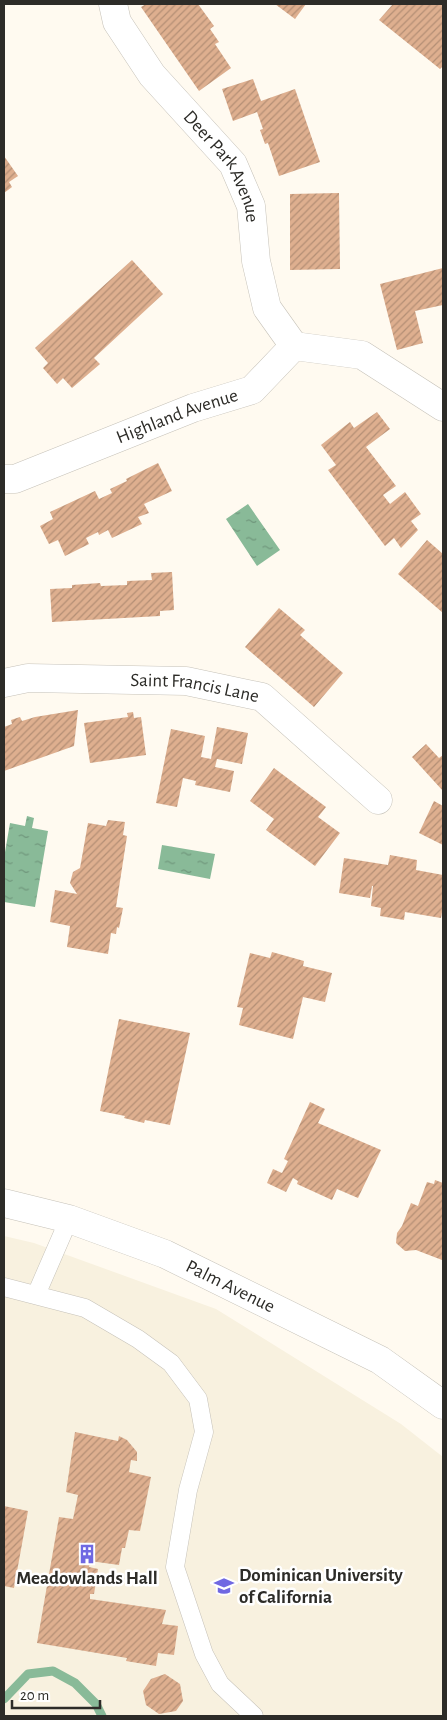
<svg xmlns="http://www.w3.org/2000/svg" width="447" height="1720" viewBox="0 0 447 1720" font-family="'Alegreya Sans',sans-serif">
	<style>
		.built { fill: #f8f1df }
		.water { fill: url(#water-ripples) }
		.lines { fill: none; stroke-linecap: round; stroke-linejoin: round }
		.stream { stroke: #89ba98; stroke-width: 9 }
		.building { fill: url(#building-hatch) }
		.lane-casing { stroke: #c6c2b9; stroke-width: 19 }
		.street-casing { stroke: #c6c2b9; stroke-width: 29 }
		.lane { stroke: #fff; stroke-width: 18 }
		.street { stroke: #fff; stroke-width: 28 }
		.labels { text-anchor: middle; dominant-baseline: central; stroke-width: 5; stroke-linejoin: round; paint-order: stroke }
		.street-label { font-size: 19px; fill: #2d2c28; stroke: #fff }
		.poi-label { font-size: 19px; font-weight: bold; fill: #2d2c28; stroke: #fff; text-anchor: start }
	</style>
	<defs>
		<pattern id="water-ripples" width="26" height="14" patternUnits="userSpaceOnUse" patternTransform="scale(1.25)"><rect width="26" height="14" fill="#89ba98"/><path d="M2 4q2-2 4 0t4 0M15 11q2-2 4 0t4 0" fill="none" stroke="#70977c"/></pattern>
		<pattern id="building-hatch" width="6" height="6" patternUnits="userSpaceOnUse" patternTransform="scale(1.25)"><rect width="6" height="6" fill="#deaf8f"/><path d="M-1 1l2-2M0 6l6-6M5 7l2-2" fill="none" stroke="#b48f75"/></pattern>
	</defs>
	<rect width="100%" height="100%" fill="#fffaf0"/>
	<path class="built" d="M 4,1236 L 34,1243 L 216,1309 L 401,1424 L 443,1457 L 443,1716 L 4,1716 Z"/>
	<path class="water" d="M 248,504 L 280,550 L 257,566 L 226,519 Z
		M 27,816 L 34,818 L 32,828 L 48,831 L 35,907 L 4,902 L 4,858 L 10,823 L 25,826 Z
		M 162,845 L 215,854 L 210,879 L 158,869 Z"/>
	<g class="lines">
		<path class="stream" d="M 4,1699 L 28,1674 L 53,1671 L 75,1683 L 96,1704 L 102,1716"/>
	</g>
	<path class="building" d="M 146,4 L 198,4 L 214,26 L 210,29 L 219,42 L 215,44 L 231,68 L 199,91 L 141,7 Z
		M 275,4 L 306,4 L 295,19 Z
		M 393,4 L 441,4 L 443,6 L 443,66 L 440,69 L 379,20 Z
		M 253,79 L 261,101 L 295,89 L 320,162 L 279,176 L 268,143 L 265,144 L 260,130 L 263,129 L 257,112 L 233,121 L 222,89 Z
		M 4,156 L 18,176 L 9,182 L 12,187 L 4,193 Z
		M 339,193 L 340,269 L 290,270 L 290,194 Z
		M 132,260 L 163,294 L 94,358 L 100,364 L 72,388 L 63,378 L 57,384 L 43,368 L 48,363 L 35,348 Z
		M 443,268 L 443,305 L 415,311 L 423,343 L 397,350 L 380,284 Z
		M 377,412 L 390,429 L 366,447 L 396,486 L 383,495 L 390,504 L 405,492 L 421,514 L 411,521 L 418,530 L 401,548 L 394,538 L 385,546 L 328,470 L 336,465 L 321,445 L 350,422 L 354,428 Z
		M 158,463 L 172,491 L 144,504 L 149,513 L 138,517 L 142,524 L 112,538 L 108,530 L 99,535 L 98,532 L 86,538 L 89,544 L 65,556 L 58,540 L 49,544 L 40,526 L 53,519 L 50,512 L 95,491 L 99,499 L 112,493 L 110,489 L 127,481 L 126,479 Z
		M 427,540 L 443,554 L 443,613 L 398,574 Z
		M 172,572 L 174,610 L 160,611 L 160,616 L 52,622 L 50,589 L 72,588 L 72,585 L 100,583 L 101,586 L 127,585 L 127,581 L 152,580 L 151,573 Z
		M 279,608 L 305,630 L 300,635 L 343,673 L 314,707 L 245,647 Z
		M 78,710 L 74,746 L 4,771 L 4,727 L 12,724 L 11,720 L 20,717 L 22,721 L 35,717 Z
		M 133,712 L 134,718 L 141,717 L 146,755 L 90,763 L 84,723 L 128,717 L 127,713 Z
		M 217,727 L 248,733 L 242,764 L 217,759 L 215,767 L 234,771 L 230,792 L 195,785 L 196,781 L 183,778 L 177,807 L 156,803 L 171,729 L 205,736 L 201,757 L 211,759 Z
		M 426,744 L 439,758 L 443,755 L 443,791 L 412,757 Z
		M 274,768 L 326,807 L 318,817 L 340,833 L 315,866 L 266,830 L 274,819 L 250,801 Z
		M 434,801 L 443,806 L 443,845 L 419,833 Z
		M 108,820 L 125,822 L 123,835 L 127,836 L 116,907 L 123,908 L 119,928 L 117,927 L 116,934 L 111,933 L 108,954 L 67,947 L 70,926 L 50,922 L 55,890 L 77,894 L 70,883 L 73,872 L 80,868 L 88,823 L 106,826 Z
		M 390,855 L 417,860 L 416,870 L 443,875 L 443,906 L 441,918 L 405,912 L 404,920 L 380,916 L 381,908 L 371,906 L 373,886 L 372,886 L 370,898 L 339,893 L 344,858 L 388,865 Z
		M 272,952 L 304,961 L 303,966 L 332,973 L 325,1002 L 303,997 L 293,1039 L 239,1025 L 243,1008 L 237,1007 L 250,953 L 270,958 Z
		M 119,1019 L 190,1033 L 170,1125 L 145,1120 L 144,1123 L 124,1118 L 125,1116 L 100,1111 Z
		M 310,1102 L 325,1109 L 318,1123 L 381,1150 L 358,1198 L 337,1189 L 332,1200 L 297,1184 L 298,1181 L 293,1178 L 286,1192 L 267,1183 L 273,1169 L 282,1173 L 288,1161 L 284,1159 Z
		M 435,1180 L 443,1183 L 442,1260 L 416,1250 L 405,1251 L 396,1243 L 397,1233 L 402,1226 L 411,1203 L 418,1206 L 427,1182 L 434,1184 Z
		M 75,1432 L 118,1441 L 119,1436 L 127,1440 L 137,1452 L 137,1461 L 131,1460 L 129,1472 L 151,1477 L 140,1531 L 129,1530 L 125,1548 L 122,1548 L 119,1565 L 90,1561 L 89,1567 L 98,1569 L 94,1594 L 90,1594 L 90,1599 L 166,1610 L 162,1624 L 178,1626 L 174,1655 L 158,1653 L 156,1666 L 126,1661 L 127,1658 L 37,1643 L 59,1517 L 73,1519 L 78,1495 L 66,1492 Z
		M 4,1506 L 28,1511 L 14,1588 L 4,1586 Z
		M 165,1674 L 180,1684 L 183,1701 L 176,1711 L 159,1714 L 146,1705 L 143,1691 L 151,1679 Z"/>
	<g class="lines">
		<defs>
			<path id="lane" d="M 4,1287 L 85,1308 L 138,1339 L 171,1363 L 198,1399 L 204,1432 L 188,1490 L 175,1567 L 204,1654 L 220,1684 L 254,1716
				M 36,1295 L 69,1219"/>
			<g id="street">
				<path id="s1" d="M 113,4 L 117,22 L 152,75 L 233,164 L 251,206 L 256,261 L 267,308 L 294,346"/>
				<path id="s2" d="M 4,479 L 15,479 L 193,408 L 252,390 L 294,346 L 362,355 L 443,407"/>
				<path id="s3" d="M 4,683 L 28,678 L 186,681 L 262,697 L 378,800"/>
				<path id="s4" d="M 4,1203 L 69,1219 L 165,1254 L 380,1360 L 443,1405"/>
			</g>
		</defs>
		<use href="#lane" class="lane-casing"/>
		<use href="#street" class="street-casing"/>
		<use href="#lane" class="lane"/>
		<use href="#street" class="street"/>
	</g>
	<defs>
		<symbol id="building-bare" viewBox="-9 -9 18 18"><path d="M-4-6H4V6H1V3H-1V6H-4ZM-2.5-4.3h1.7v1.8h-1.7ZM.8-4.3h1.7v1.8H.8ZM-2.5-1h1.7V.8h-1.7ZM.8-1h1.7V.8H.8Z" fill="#7068e2" stroke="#fff" stroke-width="2.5" paint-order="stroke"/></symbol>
		<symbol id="university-bare" viewBox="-9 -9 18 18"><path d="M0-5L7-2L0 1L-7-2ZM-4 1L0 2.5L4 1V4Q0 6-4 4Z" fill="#7068e2" stroke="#fff" stroke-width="2.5" paint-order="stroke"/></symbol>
	</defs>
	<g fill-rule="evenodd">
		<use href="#building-bare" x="73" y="1540" width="28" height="28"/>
		<use href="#university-bare" x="210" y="1572" width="28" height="28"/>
	</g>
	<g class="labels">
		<g class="street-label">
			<text stroke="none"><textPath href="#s1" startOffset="199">Deer Park Avenue</textPath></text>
			<text stroke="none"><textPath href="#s2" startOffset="185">Highland Avenue</textPath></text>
			<text stroke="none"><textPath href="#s3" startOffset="192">Saint Francis Lane</textPath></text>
			<text stroke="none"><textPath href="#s4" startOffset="242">Palm Avenue</textPath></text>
		</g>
		<g class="poi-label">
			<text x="239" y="1575">Dominican University<tspan x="239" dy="22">of California</tspan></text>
			<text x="87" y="1578" text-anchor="middle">Meadowlands Hall</text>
		</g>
	</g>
	<rect width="447" height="1720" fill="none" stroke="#2d2c28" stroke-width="10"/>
	<path d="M12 1700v8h88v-8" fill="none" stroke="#2d2c28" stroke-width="2.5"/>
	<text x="20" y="1700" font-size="15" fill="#2d2c28" stroke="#ffffff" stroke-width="4" paint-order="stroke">20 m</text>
</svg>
